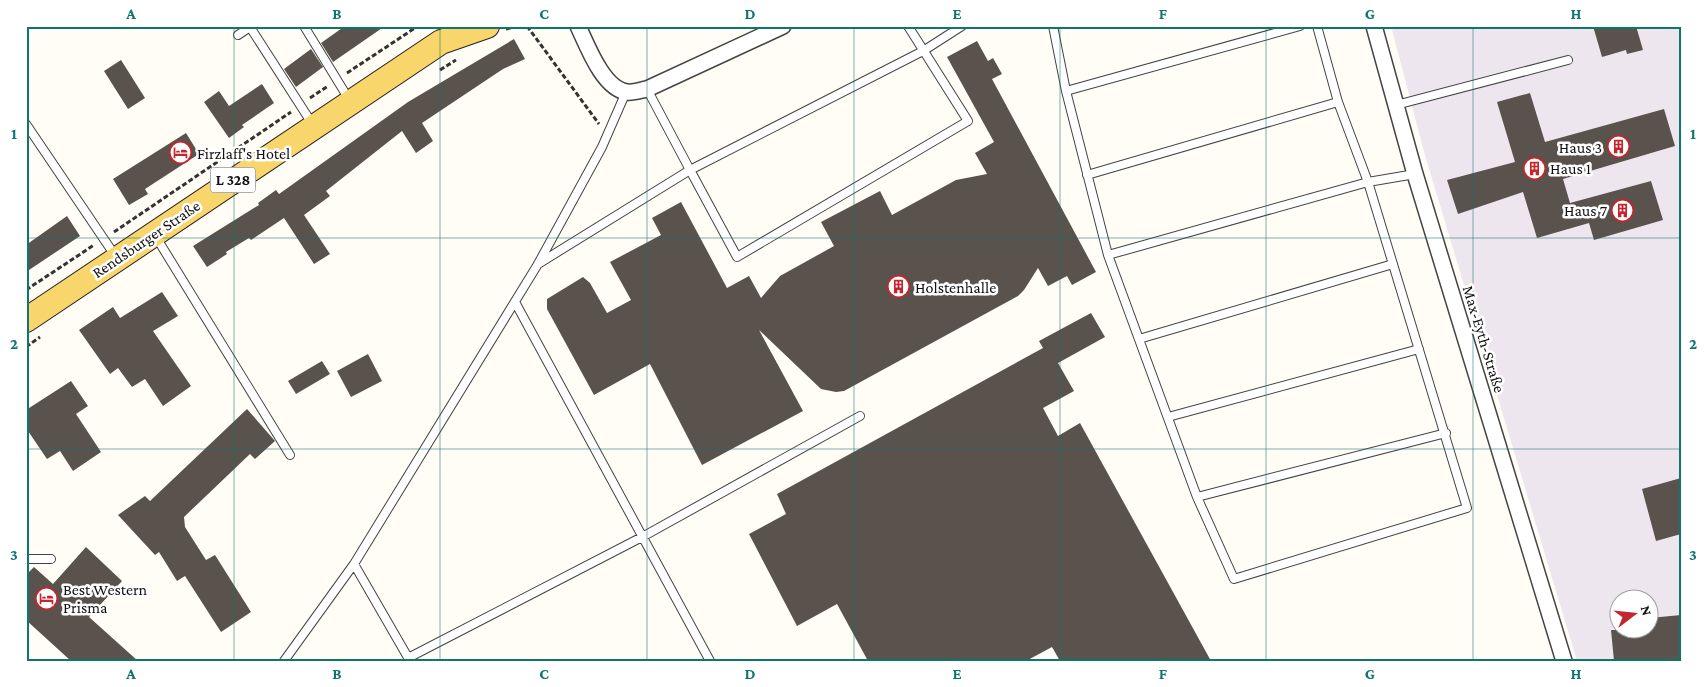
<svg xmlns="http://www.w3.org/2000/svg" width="1707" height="687" viewBox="0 0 1707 687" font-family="'Crimson Pro',serif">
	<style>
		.industrial { fill: #eee6ef; fill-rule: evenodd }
		.building { fill: #5a524d }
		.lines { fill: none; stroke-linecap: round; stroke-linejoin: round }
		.service-casing { stroke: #444; stroke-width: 10 }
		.minor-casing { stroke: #444; stroke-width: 18 }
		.primary-casing { stroke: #222; stroke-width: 26 }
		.path { stroke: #333; stroke-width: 3; stroke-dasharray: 5 2.5; stroke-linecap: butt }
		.service { stroke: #fff; stroke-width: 8 }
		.minor { stroke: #fff; stroke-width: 15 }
		.primary { stroke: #f9d66b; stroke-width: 24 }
		.grid { fill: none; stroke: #0f766e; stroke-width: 1; stroke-opacity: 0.55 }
		.labels { text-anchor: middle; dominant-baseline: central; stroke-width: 5; stroke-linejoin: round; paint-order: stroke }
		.shield { fill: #fff; stroke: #585858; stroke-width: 1 }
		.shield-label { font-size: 15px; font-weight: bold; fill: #111 }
		.poi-label { font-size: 16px; fill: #111; stroke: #fff; text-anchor: start }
		.street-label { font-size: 16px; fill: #111; stroke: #fff }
		.neatline { fill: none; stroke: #0f766e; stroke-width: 2 }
		.grid-label { font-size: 16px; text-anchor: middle; font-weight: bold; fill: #0f766e }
	</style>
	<rect width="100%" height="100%" fill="#fffdf5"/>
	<path class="industrial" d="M 1391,26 L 1681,26 L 1681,661 L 1577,661 L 1424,152 ZM 1620,600 L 1650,600 L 1650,630 L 1620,630 Z"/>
	<path class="building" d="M 345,26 L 385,26 L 333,62 L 321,43 Z
		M 1593,26 L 1636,26 L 1643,50 L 1627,54 L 1626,50 L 1602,57 Z
		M 514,39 L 525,59 L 503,69 L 422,123 L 433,141 L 416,153 L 402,131 L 326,191 L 330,196 L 304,215 L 330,254 L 314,264 L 284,218 L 251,240 L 249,238 L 226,252 L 227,254 L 207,267 L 193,246 L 259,205 L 258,203 L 276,190 L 279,194 L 408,102 Z
		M 977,41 L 988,61 L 993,58 L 1002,74 L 992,79 L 1096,272 L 1072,285 L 1067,276 L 1048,286 L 1038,268 L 1024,290 L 1018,296 L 844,391 L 836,392 L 821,389 L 759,330 L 803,411 L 702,465 L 650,364 L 594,395 L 547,309 L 547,299 L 583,277 L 590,283 L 607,313 L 631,300 L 610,262 L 661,235 L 652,218 L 681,202 L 727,288 L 749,276 L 761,298 L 780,276 L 834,246 L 821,222 L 880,191 L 892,215 L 956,180 L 987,174 L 975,153 L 994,142 L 947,57 Z
		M 311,49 L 323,67 L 296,87 L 284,69 Z
		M 121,60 L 145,98 L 128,109 L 104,71 Z
		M 262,84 L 274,103 L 242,125 L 244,127 L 229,138 L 204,102 L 219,91 L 229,106 Z
		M 1530,93 L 1545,142 L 1664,109 L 1675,146 L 1563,179 L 1570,203 L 1651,181 L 1663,220 L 1594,240 L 1589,223 L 1537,238 L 1523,192 L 1458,214 L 1447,180 L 1515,162 L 1497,102 Z
		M 186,133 L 199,154 L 145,189 L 148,194 L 129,205 L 113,179 Z
		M 67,216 L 80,236 L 26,272 L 26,245 Z
		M 162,292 L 178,316 L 153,331 L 191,386 L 163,406 L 145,379 L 132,387 L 118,368 L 110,374 L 79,330 L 113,307 L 120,318 Z
		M 1091,313 L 1105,337 L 1058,363 L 1074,391 L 1043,408 L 1058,436 L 1080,423 L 1211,661 L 1060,661 L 1052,647 L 1026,661 L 868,661 L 837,604 L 797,626 L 749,534 L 786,514 L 777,494 L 1043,348 L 1039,341 Z
		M 368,354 L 382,381 L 351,397 L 337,371 Z
		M 322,361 L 330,374 L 296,394 L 288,381 Z
		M 71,381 L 88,406 L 76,414 L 101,452 L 73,471 L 60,451 L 47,459 L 26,428 L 26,410 Z
		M 247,409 L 275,441 L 255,459 L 250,454 L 184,517 L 185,527 L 206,560 L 215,555 L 251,612 L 221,632 L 185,576 L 177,581 L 159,552 L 155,555 L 118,515 L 145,496 L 150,501 Z
		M 1681,478 L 1681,534 L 1656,541 L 1642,489 Z
		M 86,547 L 122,581 L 89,617 L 138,661 L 71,661 L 26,620 L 26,575 L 34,567 L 53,584 Z
		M 1681,615 L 1681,661 L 1614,661 L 1611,630 L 1650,630 L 1650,618 Z"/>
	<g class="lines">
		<defs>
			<path id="service" d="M 304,26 L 350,101
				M 908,26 L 968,121 L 737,257 L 690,170 L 923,51 L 962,26
				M 1053,26 L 1066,91 L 1108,255 L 1197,497 L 1234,579 L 1467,508 L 1368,182 L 1338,102 L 1317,26
				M 238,35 L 250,27 L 313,125
				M 1066,91 L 1300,26
				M 1396,105 L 1568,60
				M 26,124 L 116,257
				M 1087,175 L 1338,102
				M 156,237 L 290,455
				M 1108,255 L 1368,182 L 1415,174
				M 538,264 L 602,147 L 626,92
				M 515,302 L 710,661
				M 1139,339 L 1393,264
				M 1168,417 L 1419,349
				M 1197,497 L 1446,433
				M 26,559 L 51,559
				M 354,564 L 410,661
				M 408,658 L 644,536 L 860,416
				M 284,661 L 354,564 L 538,264 L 690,170 L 647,89"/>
			<path id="minor" d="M 578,26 C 587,45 603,89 627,92 C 633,93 641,90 647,89 L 783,26
				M 1374,26 L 1415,174 L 1564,661"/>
			<path id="primary" d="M 26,320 L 441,42 L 487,26"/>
		</defs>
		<use href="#service" class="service-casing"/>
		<use href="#minor" class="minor-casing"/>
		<use href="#primary" class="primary-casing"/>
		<path class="path" d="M 527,26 L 599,124
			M 506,29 L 517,26
			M 440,70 L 456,60
			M 347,73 L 418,26
			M 310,98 L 328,86
			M 114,232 L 291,112
			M 26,290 L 94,245
			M 26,347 L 40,337"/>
		<use href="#service" class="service"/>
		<use href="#minor" class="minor"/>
		<use href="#primary" class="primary"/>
	</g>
	<path class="grid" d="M 234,26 L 234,661M 440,26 L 440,661M 647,26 L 647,661M 854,26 L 854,661M 1060,26 L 1060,661M 1266,26 L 1266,661M 1473,26 L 1473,661M 26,238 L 1681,238M 26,449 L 1681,449"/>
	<defs>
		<symbol id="building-ring" viewBox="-11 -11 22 22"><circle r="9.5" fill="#fff" stroke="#c4262e" stroke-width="1.5"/><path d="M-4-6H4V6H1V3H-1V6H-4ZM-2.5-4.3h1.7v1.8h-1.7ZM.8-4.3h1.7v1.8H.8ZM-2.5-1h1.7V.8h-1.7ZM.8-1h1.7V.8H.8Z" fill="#c4262e"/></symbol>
		<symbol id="hotel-ring" viewBox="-11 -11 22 22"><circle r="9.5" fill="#fff" stroke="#c4262e" stroke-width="1.5"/><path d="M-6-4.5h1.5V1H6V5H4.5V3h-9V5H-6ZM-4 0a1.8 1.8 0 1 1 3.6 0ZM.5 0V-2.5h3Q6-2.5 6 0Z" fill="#c4262e"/></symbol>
	</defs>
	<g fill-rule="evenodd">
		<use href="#building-ring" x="1606" y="134" width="25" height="25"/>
		<use href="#hotel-ring" x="168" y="140" width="25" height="25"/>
		<use href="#building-ring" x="1522" y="156" width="25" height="25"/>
		<use href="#building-ring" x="1610" y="198" width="25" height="25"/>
		<use href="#building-ring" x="886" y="274" width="25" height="25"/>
		<use href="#hotel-ring" x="34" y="586" width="25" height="25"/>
	</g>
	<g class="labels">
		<rect class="shield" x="210.5" y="167.5" width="45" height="25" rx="4"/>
		<g class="shield-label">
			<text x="233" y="180">L 328</text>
		</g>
		<g class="poi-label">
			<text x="1602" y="147" text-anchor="end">Haus 3</text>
			<text x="197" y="153">Firzlaff's Hotel</text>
			<text x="1550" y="168">Haus 1</text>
			<text x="1607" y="210" text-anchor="end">Haus 7</text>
			<text x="915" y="287">Holstenhalle</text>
			<text x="63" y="589">Best Western<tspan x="63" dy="18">Prisma</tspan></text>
		</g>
		<g class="street-label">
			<text transform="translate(146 239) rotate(-34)">Rendsburger Straße</text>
			<text transform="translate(1484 339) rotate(73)">Max-Eyth-Straße</text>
		</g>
	</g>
	<rect width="1707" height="687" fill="none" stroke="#ffffff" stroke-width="55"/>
	<g transform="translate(1634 614) rotate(74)"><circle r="24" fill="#ffffff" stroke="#a0a0a0"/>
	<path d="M0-4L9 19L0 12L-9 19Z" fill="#c4262e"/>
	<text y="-8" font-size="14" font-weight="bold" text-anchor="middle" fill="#111111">N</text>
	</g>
	<rect x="28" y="28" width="1652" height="632" class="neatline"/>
	<g class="grid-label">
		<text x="131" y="19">A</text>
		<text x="337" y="19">B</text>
		<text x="544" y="19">C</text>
		<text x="750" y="19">D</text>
		<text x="957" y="19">E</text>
		<text x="1163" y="19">F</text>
		<text x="1370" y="19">G</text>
		<text x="1576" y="19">H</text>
		<text x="14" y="139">1</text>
		<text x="1693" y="139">1</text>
		<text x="14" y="349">2</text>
		<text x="1693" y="349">2</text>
		<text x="14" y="560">3</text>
		<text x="1693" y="560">3</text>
		<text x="131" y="679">A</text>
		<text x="337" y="679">B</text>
		<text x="544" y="679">C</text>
		<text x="750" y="679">D</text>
		<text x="957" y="679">E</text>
		<text x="1163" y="679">F</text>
		<text x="1370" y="679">G</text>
		<text x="1576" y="679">H</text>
	</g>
</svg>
